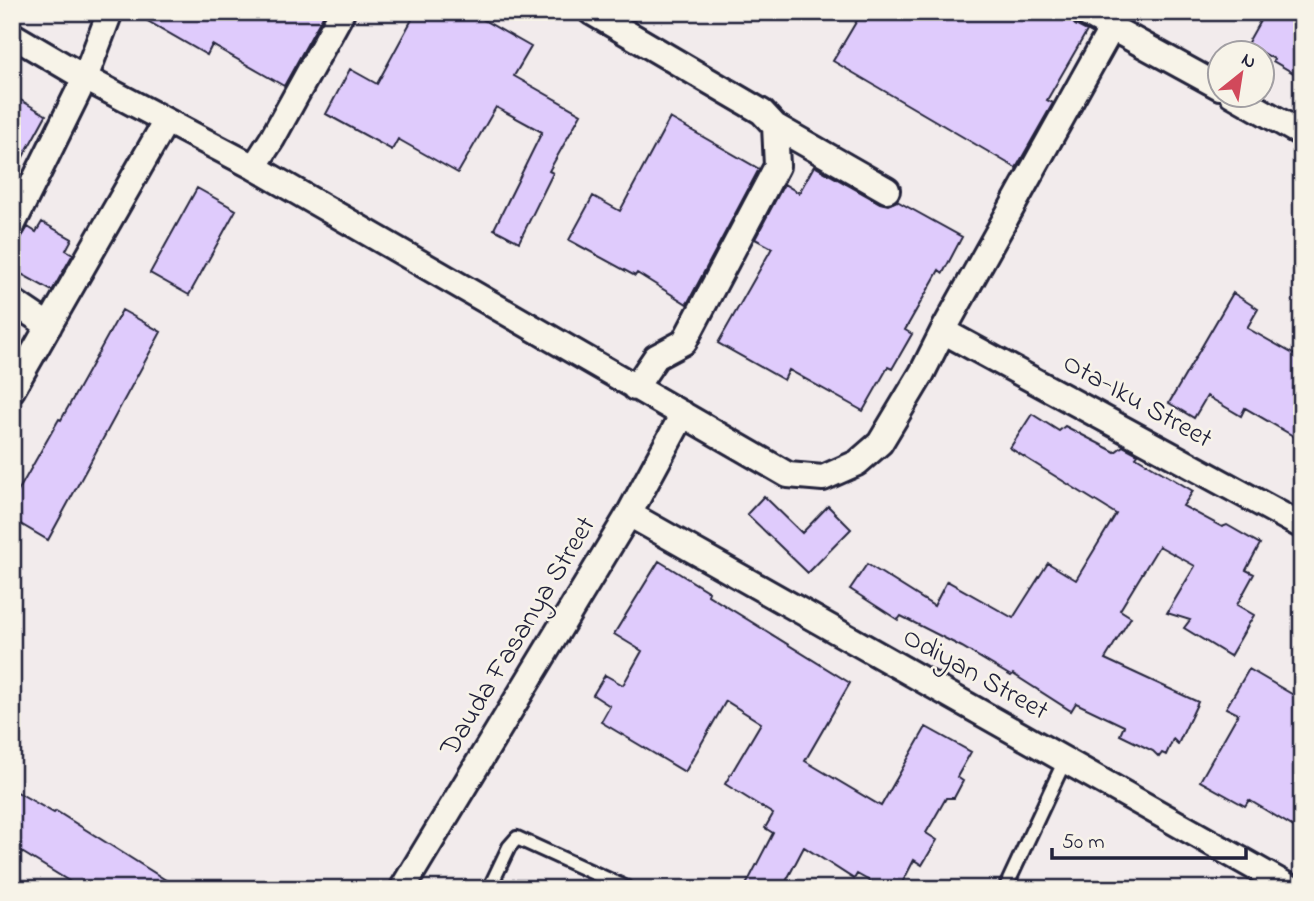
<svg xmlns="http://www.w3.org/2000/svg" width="1314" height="901" viewBox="0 0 1314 901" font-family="'Indie Flower',sans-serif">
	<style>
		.building { fill: #dfcbfc; stroke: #22223b; stroke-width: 2 }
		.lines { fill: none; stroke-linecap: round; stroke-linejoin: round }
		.lane-casing { stroke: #22223b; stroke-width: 18 }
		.street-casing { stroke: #22223b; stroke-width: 30 }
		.lane { stroke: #f7f3e8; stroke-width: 12 }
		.street { stroke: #f7f3e8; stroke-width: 24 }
		.labels { text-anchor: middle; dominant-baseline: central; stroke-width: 5; stroke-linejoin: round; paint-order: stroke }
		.street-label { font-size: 28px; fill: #22223b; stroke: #f7f3e8 }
	</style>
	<rect width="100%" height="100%" fill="#f2ebec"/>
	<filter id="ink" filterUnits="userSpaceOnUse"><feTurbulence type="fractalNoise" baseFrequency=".0143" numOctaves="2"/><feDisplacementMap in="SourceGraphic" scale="14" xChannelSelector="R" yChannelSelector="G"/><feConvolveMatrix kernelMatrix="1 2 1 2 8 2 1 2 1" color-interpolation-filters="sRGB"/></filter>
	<g filter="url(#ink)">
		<path class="building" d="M 132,12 L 325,12 L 284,86 L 212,45 L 207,55 Z
			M 416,12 L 466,12 L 479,19 L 480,18 L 531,47 L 514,76 L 581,114 L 549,171 L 553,173 L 519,242 L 494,229 L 542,132 L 496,107 L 458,173 L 398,139 L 392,150 L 326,114 L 350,69 L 377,84 Z
			M 862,12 L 1064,12 L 1075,25 L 1087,31 L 1047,100 L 1053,103 L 1016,168 L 833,61 Z
			M 1265,12 L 1302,12 L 1302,78 L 1273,61 L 1274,59 L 1247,44 Z
			M 12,95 L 46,115 L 12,177 Z
			M 670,118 L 759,169 L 687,304 L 637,273 L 635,276 L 569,240 L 593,196 L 620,211 Z
			M 814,166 L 880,203 L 888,205 L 897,201 L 962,237 L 943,273 L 939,270 L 905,330 L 912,334 L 892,369 L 888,367 L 863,411 L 789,370 L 784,380 L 718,343 L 772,248 L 755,239 L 784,184 L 799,193 Z
			M 197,188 L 236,210 L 189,295 L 150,273 Z
			M 42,222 L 72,239 L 66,250 L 73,254 L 52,291 L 12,269 L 12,241 L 21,238 L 28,227 L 36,232 Z
			M 1233,293 L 1258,309 L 1247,328 L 1302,359 L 1302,441 L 1245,408 L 1241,416 L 1207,396 L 1194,418 L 1169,403 Z
			M 122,310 L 161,332 L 48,540 L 12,519 L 12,502 L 59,419 L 61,420 Z
			M 1032,414 L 1059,431 L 1065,426 L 1115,452 L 1123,446 L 1138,454 L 1136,457 L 1193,491 L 1183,506 L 1222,527 L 1227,525 L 1260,544 L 1246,570 L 1254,574 L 1237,605 L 1254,615 L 1230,656 L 1184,628 L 1190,620 L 1167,613 L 1195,566 L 1159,546 L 1120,610 L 1131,617 L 1105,659 L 1198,702 L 1178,744 L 1173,739 L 1166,755 L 1162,753 L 1159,757 L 1153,751 L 1120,735 L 1124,726 L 1076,703 L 1071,711 L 1013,674 L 1011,676 L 962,647 L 901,616 L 898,620 L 850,589 L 867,564 L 934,606 L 947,581 L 1013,618 L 1048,563 L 1076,580 L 1116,514 L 1010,448 Z
			M 764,496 L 802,533 L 828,506 L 851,529 L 808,573 L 747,514 Z
			M 659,561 L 709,592 L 708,595 L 850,683 L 805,761 L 881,806 L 926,727 L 971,752 L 957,777 L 963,781 L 954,798 L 946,798 L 926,833 L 937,840 L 922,865 L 914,860 L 899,889 L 884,889 L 857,874 L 854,879 L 804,847 L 782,889 L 744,889 L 773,833 L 765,828 L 773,814 L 725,784 L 761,723 L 726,701 L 685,772 L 601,722 L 610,706 L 593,695 L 605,675 L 623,685 L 642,651 L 614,634 Z
			M 1249,669 L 1302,700 L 1302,832 L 1249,800 L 1245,806 L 1200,781 L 1238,714 L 1226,708 Z
			M 12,789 L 54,813 L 56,811 L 180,889 L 82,889 L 12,846 Z"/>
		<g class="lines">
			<defs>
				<path id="lane" d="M 489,889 L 509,847 L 517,838 L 629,889
					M 1005,889 L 1065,760"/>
				<path id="street" d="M 591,12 L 762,112 L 775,126 L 887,190
					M 1083,12 L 1220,87
					M 12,35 L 85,78 L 254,167 L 788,475 L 823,478 L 857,463 L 880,443 L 922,373 L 943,331 L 1111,29
					M 1232,94 L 1302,134
					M 254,167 L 272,139 L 342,12
					M 12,226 L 85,78 L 110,12
					M 12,301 L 49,326
					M 943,331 L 1302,526
					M 635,388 L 656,357 L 684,342 L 777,166 L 775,126
					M 12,390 L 166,121
					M 629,514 L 1293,889
					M 402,889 L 629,514 L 683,414"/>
			</defs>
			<use href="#lane" class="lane-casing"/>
			<use href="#street" class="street-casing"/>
			<use href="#lane" class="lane"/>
			<use href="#street" class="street"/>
		</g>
	</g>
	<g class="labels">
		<g class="street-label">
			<text transform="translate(1137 402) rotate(29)">Ota-Iku Street</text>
			<text transform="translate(519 637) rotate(-59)">Dauda Fasanya Street</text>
			<text transform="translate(975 675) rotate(29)">Odiyan Street</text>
		</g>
	</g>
	<rect width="1314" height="901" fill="none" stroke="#f7f3e8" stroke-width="42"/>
	<rect x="21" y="21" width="1272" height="859" fill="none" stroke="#22223b" stroke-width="2.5" filter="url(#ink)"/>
	<g transform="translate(1241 74) rotate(30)"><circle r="33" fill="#f7f3e8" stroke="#a29fa3" stroke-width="2"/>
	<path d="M0-5L12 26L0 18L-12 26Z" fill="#d1495b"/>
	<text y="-10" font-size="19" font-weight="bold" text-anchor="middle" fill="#22223b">N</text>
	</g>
	<path d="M1052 848v10h194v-10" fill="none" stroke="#22223b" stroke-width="3.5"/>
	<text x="1062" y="848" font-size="21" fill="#22223b" stroke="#f7f3e8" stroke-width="5" paint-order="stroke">50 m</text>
</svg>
